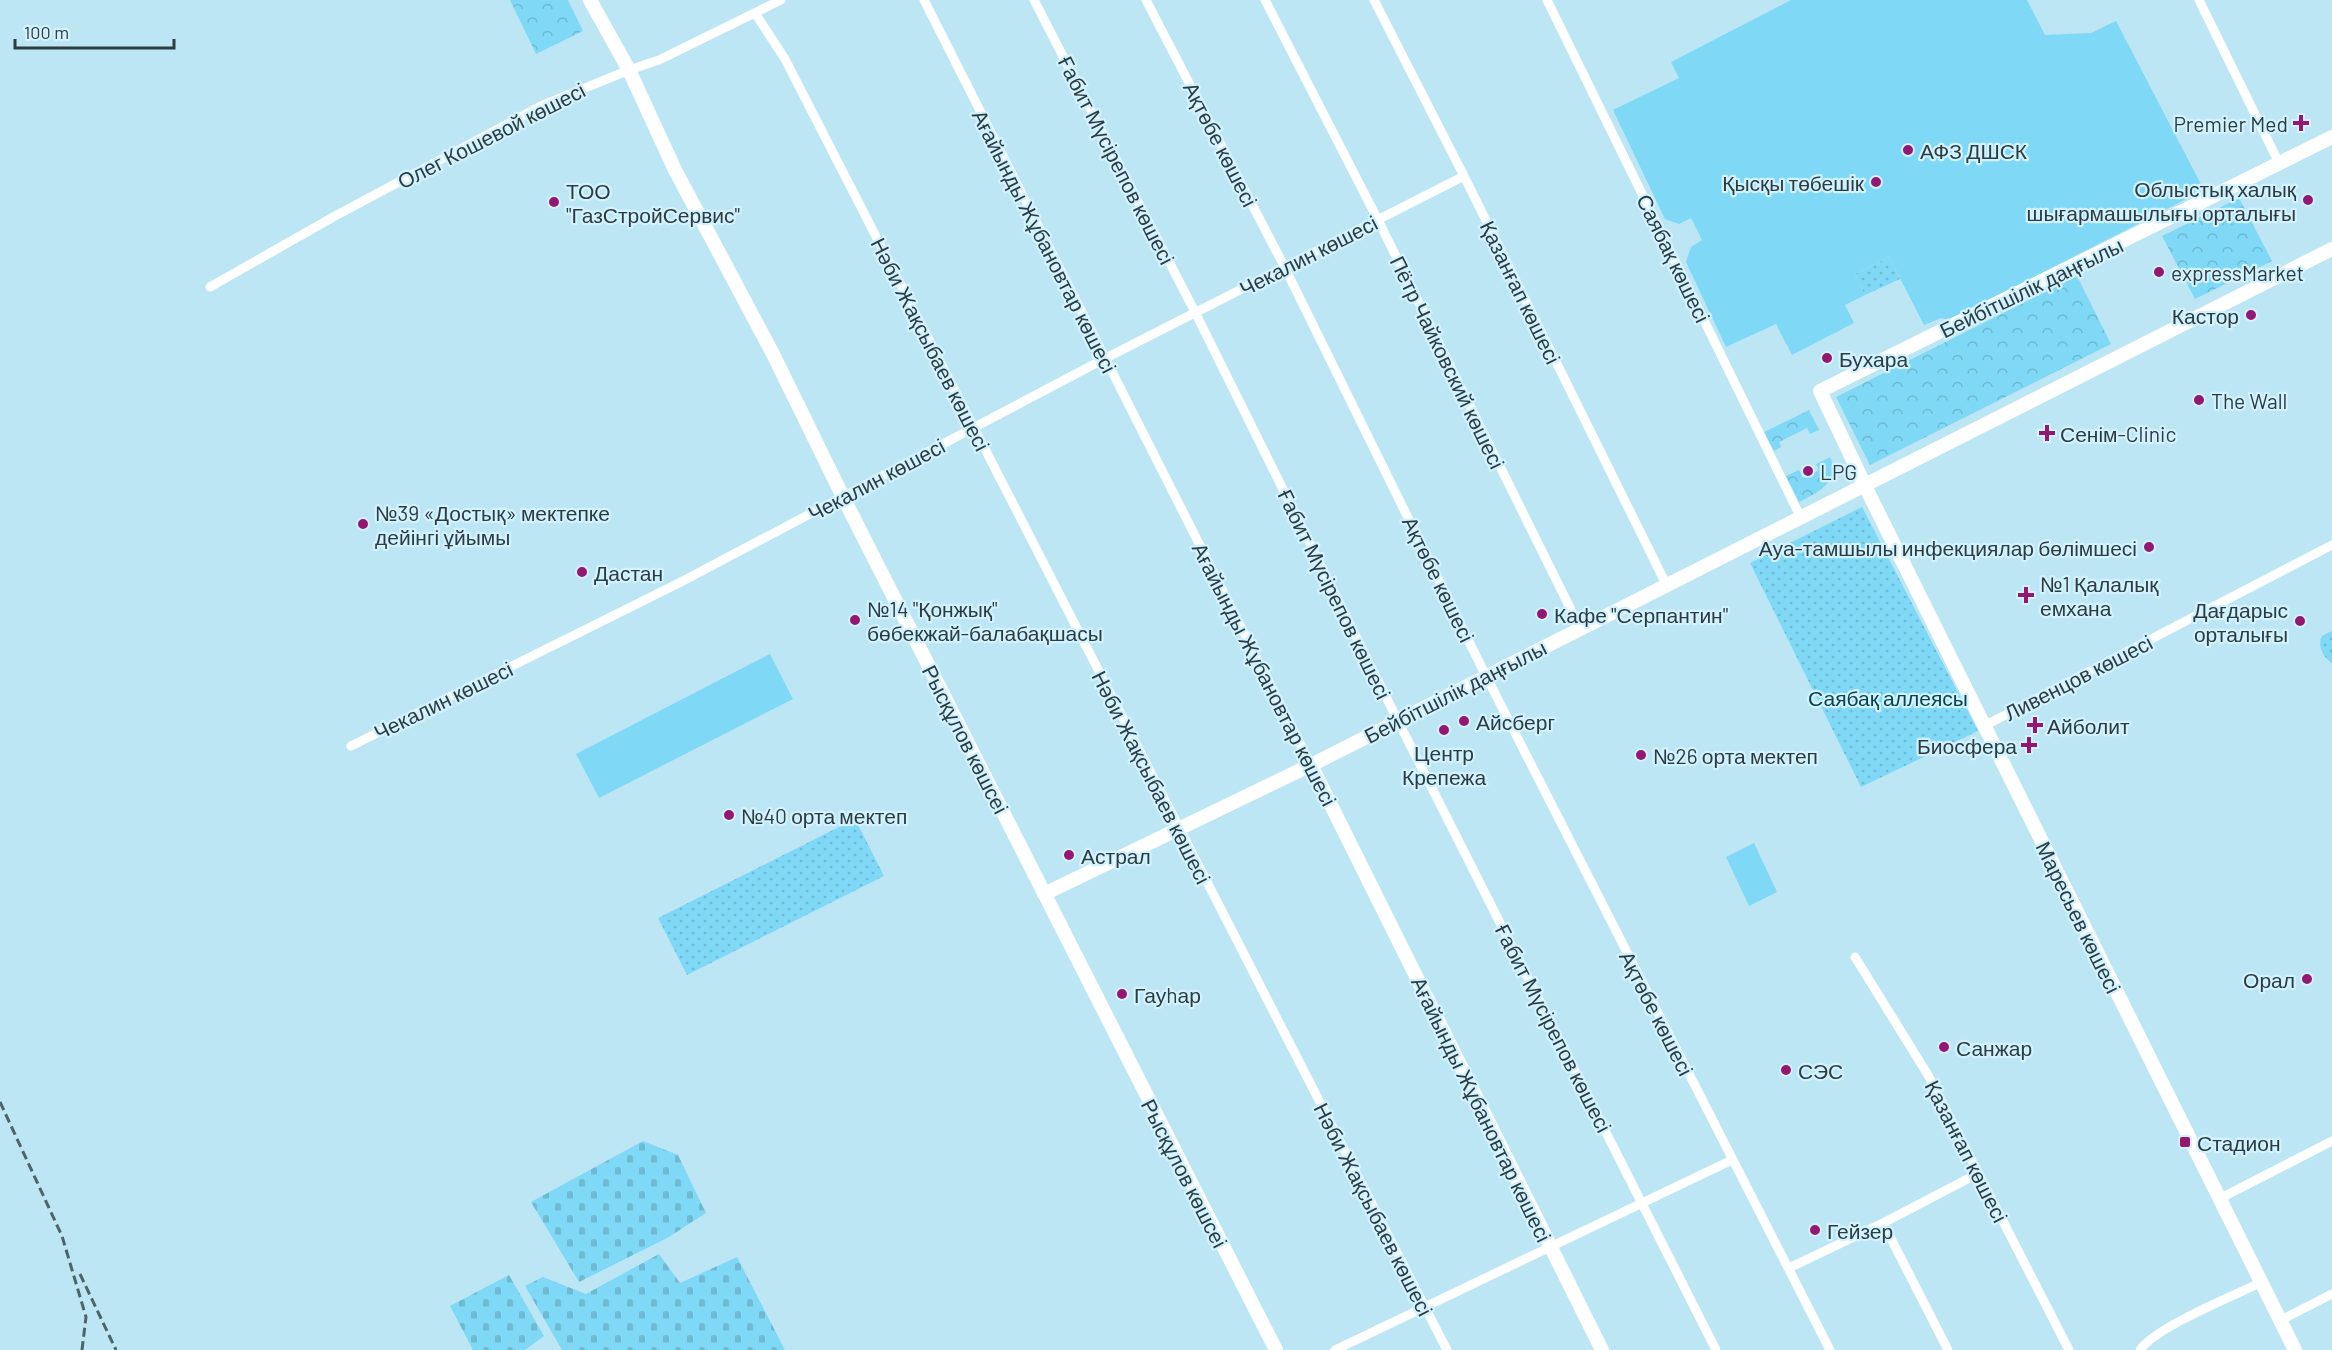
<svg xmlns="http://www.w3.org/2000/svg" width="2332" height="1350" viewBox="0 0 2332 1350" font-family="Barlow,sans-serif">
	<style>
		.green { fill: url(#green-dots) }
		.forest { fill: url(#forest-crowns) }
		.cemetery { fill: url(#cemetery-stones) }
		.pitch { fill: #7fd8f5 }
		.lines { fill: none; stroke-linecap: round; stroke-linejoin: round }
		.street { stroke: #fff; stroke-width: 9 }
		.secondary { stroke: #fff; stroke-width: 14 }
		.rail { stroke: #4d646b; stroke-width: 3; stroke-dasharray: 9 4.5; stroke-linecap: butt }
		.poi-dot { fill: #941771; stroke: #d1f2fe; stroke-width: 2 }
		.labels { text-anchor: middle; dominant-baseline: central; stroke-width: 4.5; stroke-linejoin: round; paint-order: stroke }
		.poi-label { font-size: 21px; fill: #2c3d42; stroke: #d1f2fe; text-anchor: start }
		.street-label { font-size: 21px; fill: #2c3d42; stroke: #d1f2fe }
		.park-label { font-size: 21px; fill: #094352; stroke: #d1f2fe }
	</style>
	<defs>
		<pattern id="green-dots" width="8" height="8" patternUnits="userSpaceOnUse" patternTransform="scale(1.5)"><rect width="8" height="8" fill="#7fd8f5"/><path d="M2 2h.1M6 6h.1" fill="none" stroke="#6ebad3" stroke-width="1.8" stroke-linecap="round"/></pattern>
		<pattern id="forest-crowns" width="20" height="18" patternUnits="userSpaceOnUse" patternTransform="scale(1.5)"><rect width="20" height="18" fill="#7fd8f5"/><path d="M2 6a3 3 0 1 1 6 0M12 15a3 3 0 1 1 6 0" fill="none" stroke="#6ebad3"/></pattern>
		<pattern id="cemetery-stones" width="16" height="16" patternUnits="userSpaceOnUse" patternTransform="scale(1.5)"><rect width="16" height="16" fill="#7fd8f5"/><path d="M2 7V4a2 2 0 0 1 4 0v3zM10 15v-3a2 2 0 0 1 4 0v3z" fill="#6ebad3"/></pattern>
	</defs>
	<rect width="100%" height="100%" fill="#bde6f5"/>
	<path class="green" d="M 1889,257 L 1900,279 L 1865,295 L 1855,274 Z
		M 1862,507 L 1978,731 L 1861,787 L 1750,563 Z
		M 2332,631 L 2332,663 C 2323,658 2317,645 2322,636 Z
		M 855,819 L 884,876 L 687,975 L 658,918 Z"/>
	<path class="forest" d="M 510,0 L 568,0 L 583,31 L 536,54 Z
		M 2239,198 L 2272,261 L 2195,299 L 2162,236 Z
		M 2077,276 L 2111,344 L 1870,465 L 1836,397 Z
		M 1809,410 L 1819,430 L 1810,434 L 1807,428 L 1779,442 L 1781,447 L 1774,451 L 1764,432 Z
		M 1830,457 C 1842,481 1817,493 1799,502 L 1786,476 L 1799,470 L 1803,478 L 1819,470 L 1816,464 Z"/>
	<path class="cemetery" d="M 643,1141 L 678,1155 L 706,1213 L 669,1237 L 579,1282 L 531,1202 Z
		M 659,1254 L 680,1283 L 737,1257 L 785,1350 L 562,1350 L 525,1286 L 543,1277 L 586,1294 Z
		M 509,1275 L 544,1336 L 525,1350 L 473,1350 L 450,1306 Z"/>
	<path class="pitch" d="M 1791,0 L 2027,0 L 2045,35 L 2091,33 L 2116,21 L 2204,190 L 1950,320 L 1941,318 L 1924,325 L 1889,257 L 1855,274 L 1865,295 L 1845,305 L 1854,323 L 1792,355 L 1776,324 L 1726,347 L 1686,262 L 1691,247 L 1702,240 L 1691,218 L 1679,224 L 1665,219 L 1613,110 L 1679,78 L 1671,62 Z
		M 770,654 L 793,699 L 599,798 L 576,754 Z
		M 1754,843 L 1777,892 L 1749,906 L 1726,857 Z"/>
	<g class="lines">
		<path class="street" d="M 924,0 L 1311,765
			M 1034,0 L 1195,312 L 1398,721 L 1716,1350
			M 1146,0 L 1284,266 L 1486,676 L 1830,1350
			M 1265,0 L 1378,220 L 1580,628
			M 1374,0 L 1464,176 L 1666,584
			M 1547,0 L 1800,516
			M 2199,0 L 2279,163
			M 755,13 L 785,59 L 1447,1350
			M 210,287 L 335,216 L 541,106 L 629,70 L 659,60 L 781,0
			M 1984,726 L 2332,545
			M 351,746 L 679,583 L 1104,359 L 1464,176
			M 1855,957 L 1928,1075 L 2069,1350
			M 2219,1199 L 2332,1141
			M 1883,1223 L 1948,1350
			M 1789,1268 L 1883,1223 L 1977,1174
			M 2281,1320 L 2332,1294
			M 1335,1350 L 1732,1160
			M 2140,1350 C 2156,1327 2233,1296 2262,1282"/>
		<path class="secondary" d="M 590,0 L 629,70 L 675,170 L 773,354 L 843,497 L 1276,1350
			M 1311,765 L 1602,1350
			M 1044,894 L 1311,765 L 2332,249
			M 2295,1350 L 1869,494 L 1820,391 L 2332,137"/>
		<path class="rail" d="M 0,1102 L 62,1236 L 86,1317 L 82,1350
			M 80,1274 L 116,1350"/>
	</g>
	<g class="poi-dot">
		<path d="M2298 114h6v6h6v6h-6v6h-6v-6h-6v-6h6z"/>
		<circle cx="1908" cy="150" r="6"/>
		<circle cx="1876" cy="182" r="6"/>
		<circle cx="2308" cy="200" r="6"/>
		<circle cx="554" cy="202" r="6"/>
		<circle cx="2159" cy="272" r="6"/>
		<circle cx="2251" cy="315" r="6"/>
		<circle cx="1827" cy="358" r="6"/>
		<circle cx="2199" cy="400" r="6"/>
		<path d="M2044 424h6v6h6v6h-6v6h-6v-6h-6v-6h6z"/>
		<circle cx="1808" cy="471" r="6"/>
		<circle cx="363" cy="524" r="6"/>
		<circle cx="2149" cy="547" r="6"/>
		<circle cx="582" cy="572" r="6"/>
		<path d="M2023 586h6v6h6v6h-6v6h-6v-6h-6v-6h6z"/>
		<circle cx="1542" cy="614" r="6"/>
		<circle cx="855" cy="620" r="6"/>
		<circle cx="2300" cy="621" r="6"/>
		<circle cx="1464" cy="721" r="6"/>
		<path d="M2032 716h6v6h6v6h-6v6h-6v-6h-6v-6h6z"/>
		<circle cx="1444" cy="730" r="6"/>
		<path d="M2026 736h6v6h6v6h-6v6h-6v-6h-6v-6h6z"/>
		<circle cx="1641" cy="755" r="6"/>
		<circle cx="729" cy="815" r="6"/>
		<circle cx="1069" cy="855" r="6"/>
		<circle cx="2307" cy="979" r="6"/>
		<circle cx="1122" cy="994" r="6"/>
		<circle cx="1944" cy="1047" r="6"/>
		<circle cx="1786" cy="1070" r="6"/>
		<rect x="2179" y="1136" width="12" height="12" rx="3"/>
		<circle cx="1815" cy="1230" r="6"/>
	</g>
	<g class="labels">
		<g class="poi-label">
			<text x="2288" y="123" text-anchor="end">Premier Med</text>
			<text x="1920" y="150">АФЗ ДШСК</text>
			<text x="1864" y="182" text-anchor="end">Қысқы төбешік</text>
			<text x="2296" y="188" text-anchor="end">Облыстық халық<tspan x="2296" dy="24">шығармашылығы орталығы</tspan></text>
			<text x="566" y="190">ТОО<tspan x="566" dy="24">"ГазСтройСервис"</tspan></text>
			<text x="2171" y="272">expressMarket</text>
			<text x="2239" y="315" text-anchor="end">Кастор</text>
			<text x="1839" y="358">Бухара</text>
			<text x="2211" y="400">The Wall</text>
			<text x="2060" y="433">Сенім-Clinic</text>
			<text x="1820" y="471">LPG</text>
			<text x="375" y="512">№39 «Достық» мектепке<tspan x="375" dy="24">дейінгі ұйымы</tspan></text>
			<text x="2137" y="547" text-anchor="end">Ауа-тамшылы инфекциялар бөлімшесі</text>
			<text x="594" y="572">Дастан</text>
			<text x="2040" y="583">№1 Қалалық<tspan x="2040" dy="24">емхана</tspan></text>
			<text x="867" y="608">№14 "Қонжық"<tspan x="867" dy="24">бөбекжай-балабақшасы</tspan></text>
			<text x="2288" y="609" text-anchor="end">Дағдарыс<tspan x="2288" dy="24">орталығы</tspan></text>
			<text x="1554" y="614">Кафе "Серпантин"</text>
			<text x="1476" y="721">Айсберг</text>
			<text x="2047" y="725">Айболит</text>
			<text x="2017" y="745" text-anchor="end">Биосфера</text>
			<text x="1444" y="752" text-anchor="middle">Центр<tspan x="1444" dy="24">Крепежа</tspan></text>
			<text x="1653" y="755">№26 орта мектеп</text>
			<text x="741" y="815">№40 орта мектеп</text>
			<text x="1081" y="855">Астрал</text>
			<text x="2295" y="979" text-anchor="end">Орал</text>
			<text x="1134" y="994">Гауhар</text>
			<text x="1956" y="1047">Санжар</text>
			<text x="1798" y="1070">СЭС</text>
			<text x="2197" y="1142">Стадион</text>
			<text x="1827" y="1230">Гейзер</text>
		</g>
		<g class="street-label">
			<text transform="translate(491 135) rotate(-27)">Олег Кошевой көшесі</text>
			<text transform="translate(1221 144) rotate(63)">Ақтөбе көшесі</text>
			<text transform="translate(1117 160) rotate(63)">Ғабит Мүсірепов көшесі</text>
			<text transform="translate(1045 241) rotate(63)">Ағайынды Жұбановтар көшесі</text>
			<text transform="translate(1308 255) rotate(-27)">Чекалин көшесі</text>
			<text transform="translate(1674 258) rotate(64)">Саябақ көшесі</text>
			<text transform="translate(2031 287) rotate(-26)">Бейбітшілік даңғылы</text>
			<text transform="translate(1521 292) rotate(64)">Қазанғап көшесі</text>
			<text transform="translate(931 344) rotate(63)">Нәби Жақсыбаев көшесі</text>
			<text transform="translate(1448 362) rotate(64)">Пётр Чайковский көшесі</text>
			<text transform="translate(876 479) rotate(-28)">Чекалин көшесі</text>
			<text transform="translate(1439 579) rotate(64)">Ақтөбе көшесі</text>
			<text transform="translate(1335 594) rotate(64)">Ғабит Мүсірепов көшесі</text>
			<text transform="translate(1265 674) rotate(63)">Ағайынды Жұбановтар көшесі</text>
			<text transform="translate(2078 677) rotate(-27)">Ливенцов көшесі</text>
			<text transform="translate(1455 691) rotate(-27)">Бейбітшілік даңғылы</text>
			<text transform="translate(443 700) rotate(-26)">Чекалин көшесі</text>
			<text transform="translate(966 739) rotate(63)">Рысқұлов көшсеі</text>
			<text transform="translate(1152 777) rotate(63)">Нәби Жақсыбаев көшесі</text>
			<text transform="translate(2079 917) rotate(64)">Маресьев көшесі</text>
			<text transform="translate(1657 1013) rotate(63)">Ақтөбе көшесі</text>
			<text transform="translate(1554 1028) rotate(63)">Ғабит Мүсірепов көшесі</text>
			<text transform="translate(1482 1109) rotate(64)">Ағайынды Жұбановтар көшесі</text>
			<text transform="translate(1967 1151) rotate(63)">Қазанғап көшесі</text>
			<text transform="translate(1185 1173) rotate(63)">Рысқұлов көшсеі</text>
			<text transform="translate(1374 1209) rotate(63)">Нәби Жақсыбаев көшесі</text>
		</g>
		<g class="park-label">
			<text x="1888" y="697">Саябақ аллеясы</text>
		</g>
	</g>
	<path d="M15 39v9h159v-9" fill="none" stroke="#2c3d42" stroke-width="3"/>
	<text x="24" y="39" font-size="18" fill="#2c3d42" stroke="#d1f2fe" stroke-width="4.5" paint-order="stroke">100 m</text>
</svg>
